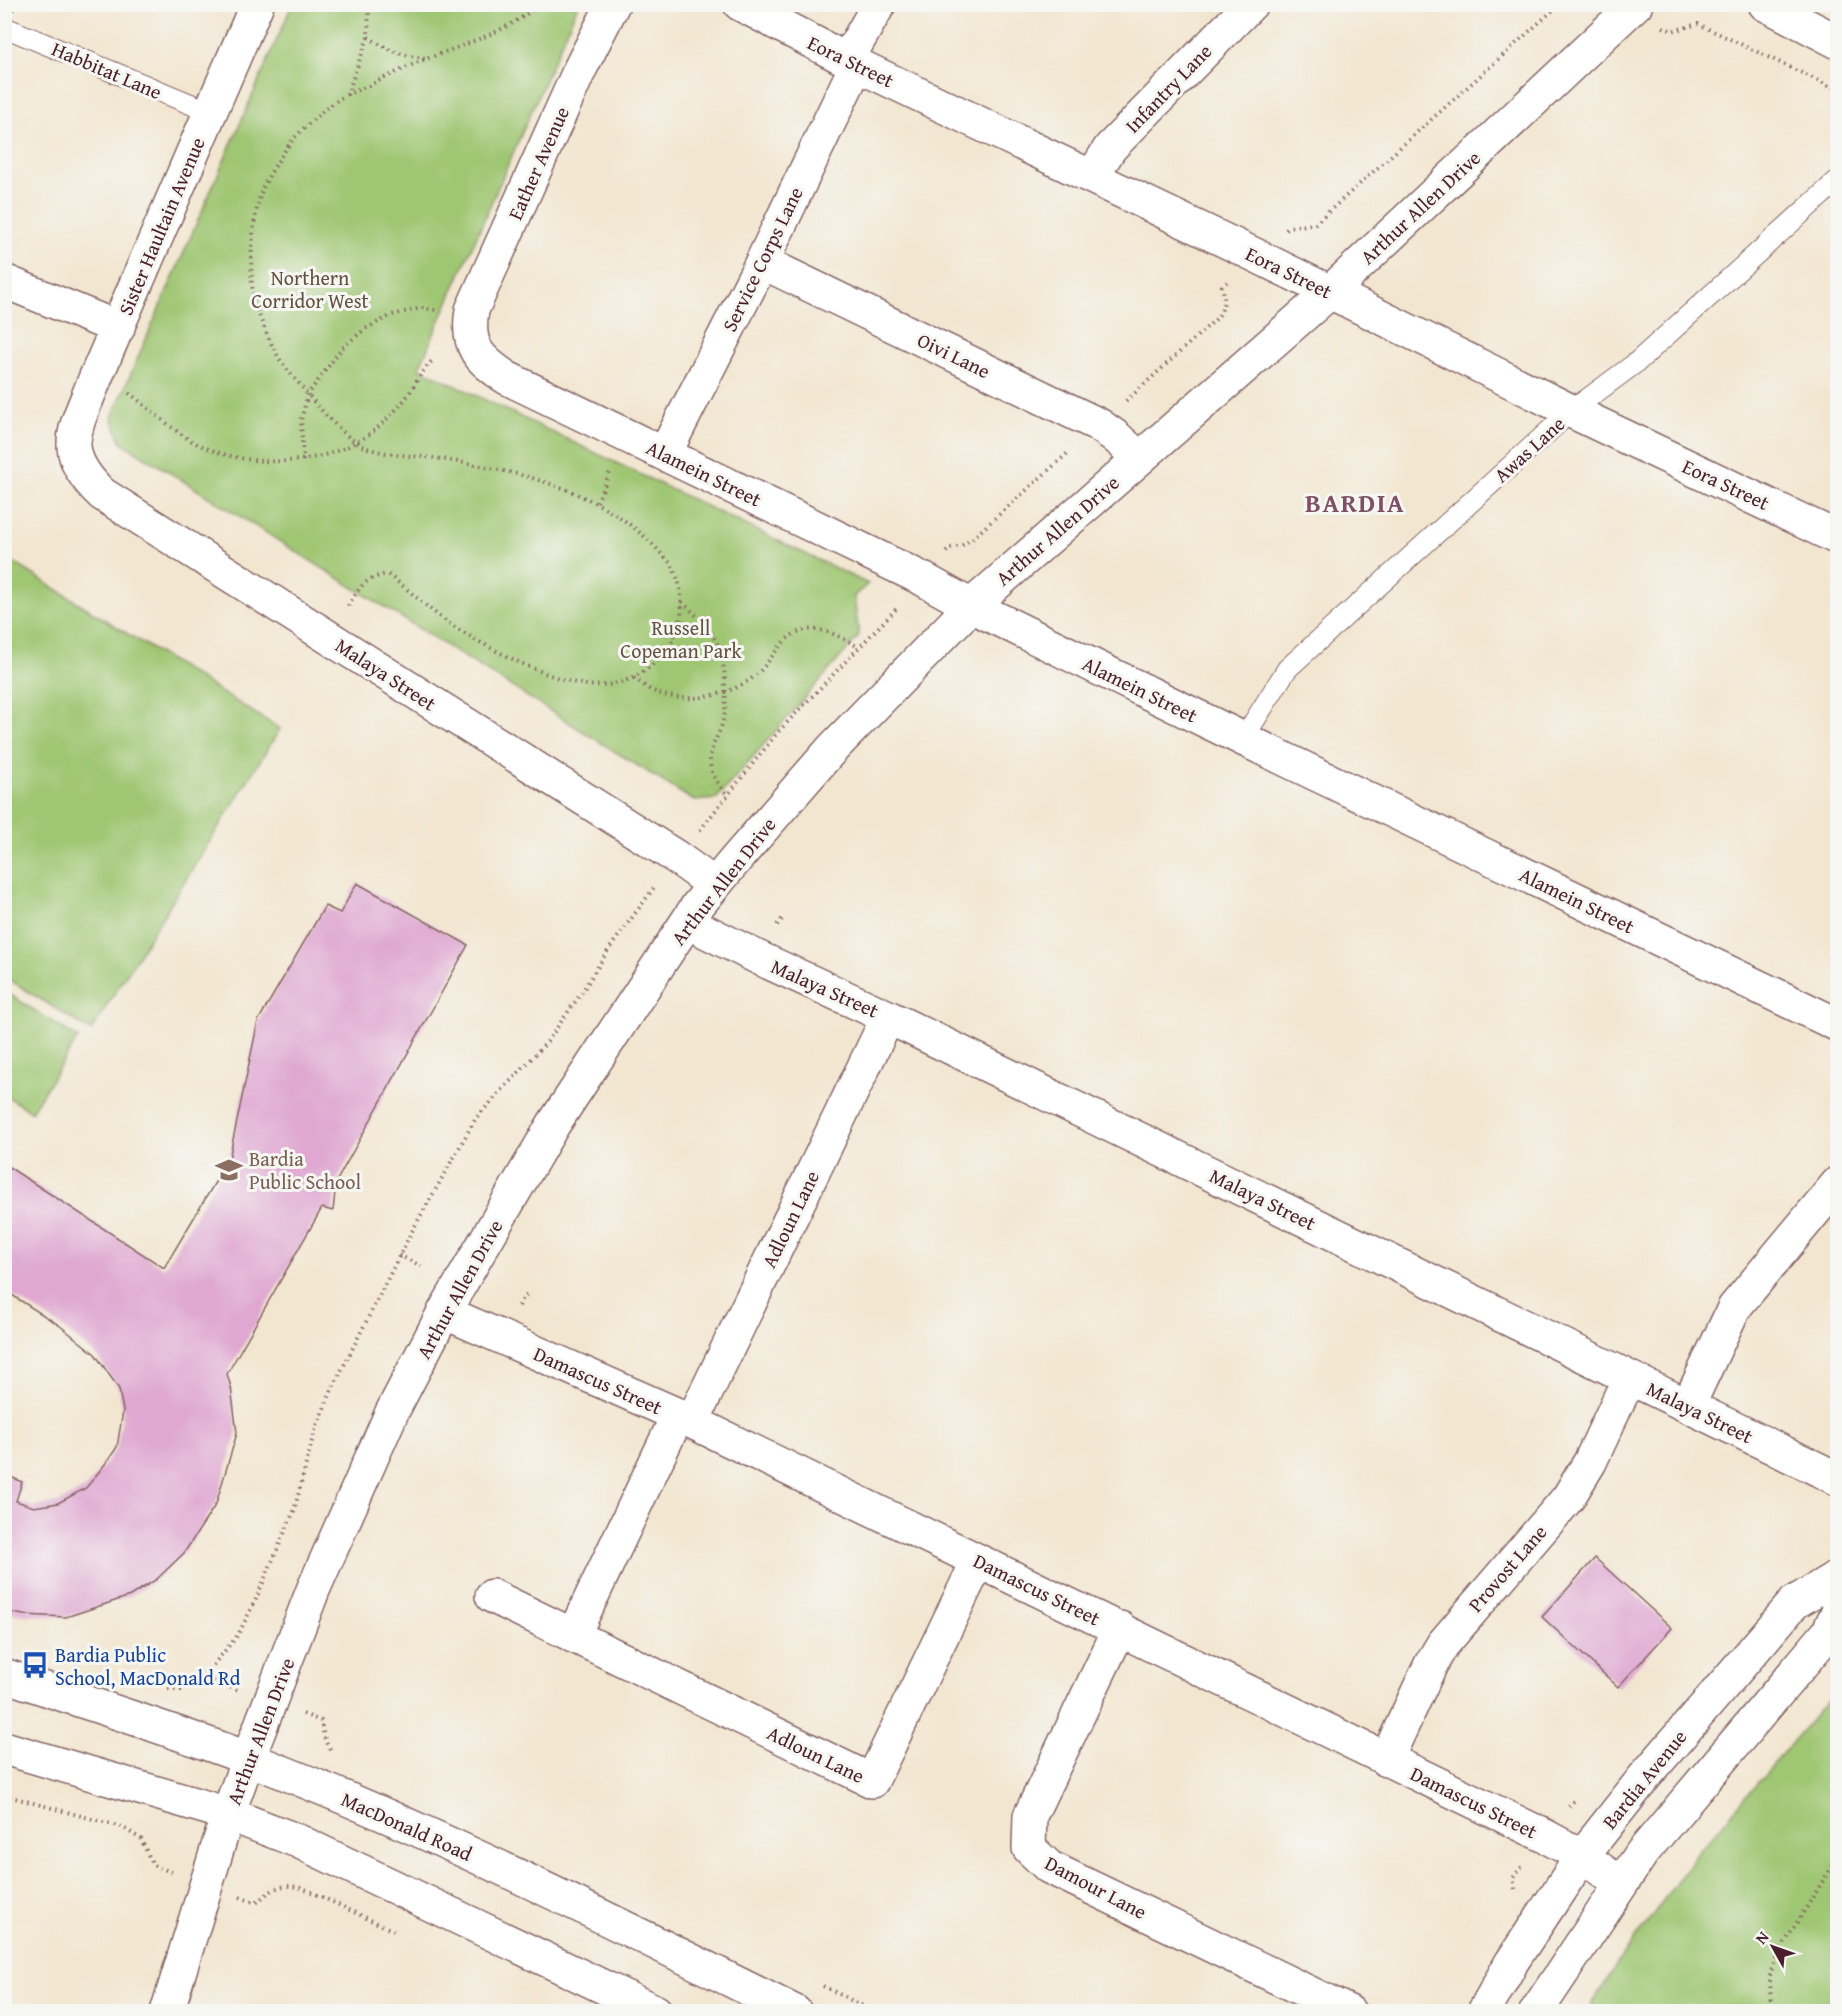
<svg xmlns="http://www.w3.org/2000/svg" width="1842" height="2016" viewBox="0 0 1842 2016" font-family="'Gentium Book Plus',serif">
	<style>
		.green { fill: #9fc672; stroke: #74724e; stroke-width: 1.5 }
		.building { fill: #dfa7d1 }
		.lines { fill: none; stroke-linecap: round; stroke-linejoin: round }
		.service-casing { stroke: #856565; stroke-width: 22 }
		.minor-casing { stroke: #856565; stroke-width: 36 }
		.tertiary-casing { stroke: #856565; stroke-width: 36 }
		.path { stroke: #856565; stroke-width: 4; stroke-dasharray: 1.5 4.5; stroke-linecap: butt }
		.service { stroke: #fff; stroke-width: 20 }
		.minor { stroke: #fff; stroke-width: 33 }
		.tertiary { stroke: #fff; stroke-width: 33 }
		.labels { text-anchor: middle; dominant-baseline: central; stroke-width: 6; stroke-linejoin: round; paint-order: stroke }
		.street-label { font-size: 20px; fill: #4a1f2b; stroke: #f6f6f2 }
		.park-label { font-size: 20px; fill: #645140; stroke: #f6f6f2 }
		.education-label { font-size: 20px; fill: #785e54; stroke: #f6f6f2; text-anchor: start }
		.transit-label { font-size: 20px; fill: #164399; stroke: #f6f6f2; text-anchor: start }
		.district-label { font-size: 26px; font-weight: bold; letter-spacing: 1.5px; fill: #7e4f65; stroke: #f6f6f2 }
	</style>
	<rect width="100%" height="100%" fill="#f6f6f2"/>
	<filter id="ink" filterUnits="userSpaceOnUse"><feTurbulence type="fractalNoise" baseFrequency=".0167" numOctaves="2"/><feDisplacementMap in="SourceGraphic" scale="12" xChannelSelector="R" yChannelSelector="G"/><feConvolveMatrix kernelMatrix="1 2 1 2 8 2 1 2 1" color-interpolation-filters="sRGB"/></filter>
	<filter id="wash" filterUnits="userSpaceOnUse"><feTurbulence type="fractalNoise" baseFrequency=".008" numOctaves="4" result="noise"/><feDisplacementMap in="SourceGraphic" scale="24" xChannelSelector="R" yChannelSelector="G"/><feGaussianBlur stdDeviation="1.35" result="paint"/><feColorMatrix in="noise" values="0 0 0 0 0 0 0 0 0 0 0 0 0 0 0 0 0 1.4 0 .05"/><feComposite in="paint" operator="in"/></filter>
	<g filter="url(#wash)">
		<rect width="100%" height="100%" fill="#f2e6d0"/>
		<path class="green" d="M 292,5 L 578,5 L 419,368 L 868,584 L 854,596 L 859,636 L 716,799 L 694,801 L 121,442 L 112,417 Z
			M 5,557 L 280,729 L 91,1031 L 5,977 Z
			M 4,991 L 78,1038 L 31,1112 L 5,1095 Z
			M 1837,1690 L 1837,2011 L 1588,2011 L 1617,1964 L 1700,1850 Z"/>
		<g id="blocks">
			<path class="building" d="M 357,883 L 468,945 L 336,1182 L 333,1211 L 322,1208 L 227,1374 L 231,1387 L 237,1433 L 216,1504 L 184,1553 L 157,1579 L 130,1596 L 66,1617 L 23,1615 L 4,1611 L 4,1474 L 22,1482 L 16,1501 L 34,1507 L 58,1503 L 86,1488 L 109,1459 L 117,1447 L 123,1411 L 119,1389 L 95,1354 L 59,1325 L 4,1290 L 4,1164 L 164,1268 L 229,1159 L 258,1021 L 325,906 L 340,913 Z
				M 1595,1558 L 1672,1628 L 1618,1687 L 1542,1617 Z"/>
		</g>
	</g>
	<g filter="url(#ink)">
		<use href="#blocks" fill-opacity="0" stroke="#856565" stroke-width="1.5"/>
		<g class="lines">
			<defs>
				<path id="service" d="M 4,5 L 5,4
					M 4,27 L 210,112
					M 1243,739 L 1287,669 L 1571,411 L 1637,362 L 1838,180"/>
				<path id="minor" d="M 257,4 L 95,379 C 75,431 57,450 102,494 L 676,857 L 715,885
					M 613,4 L 580,69 L 472,310 C 466,346 478,359 507,378 L 923,579 L 971,606 L 1243,739 L 1838,1025
					M 740,4 L 847,60 L 1257,256 L 1571,411 L 1838,538
					M 847,60 L 879,4
					M 1092,177 L 1110,148 L 1251,4
					M 762,262 L 1099,425 L 1116,437 L 1139,458
					M 4,281 L 118,328
					M 665,453 L 762,262 L 857,64
					M 687,922 L 759,958 L 888,1017 L 1838,1479
					M 444,1312 L 678,1415 L 1545,1836 L 1582,1856 L 1621,1884
					M 1688,1406 L 1734,1308 L 1838,1183
					M 692,1422 L 888,1017
					M 492,1596 L 872,1781 L 978,1561
					M 1120,1628 L 1030,1816 L 1029,1848 L 1049,1867 L 1349,2012
					M 573,1636 L 678,1415
					M 1386,1760 L 1431,1664 L 1443,1644 L 1568,1498 L 1590,1462 L 1629,1378
					M 167,2012 L 228,1814 L 248,1759 L 313,1590 L 392,1412 L 444,1312 L 553,1125 L 698,905 L 737,858 L 832,749 L 971,606 L 1330,292 L 1636,4"/>
				<path id="tertiary" d="M 1765,4 L 1838,42
					M 4,1675 C 86,1703 168,1728 249,1759 C 436,1831 615,1923 795,2012
					M 4,1748 L 228,1814 L 298,1841 L 656,2012
					M 1484,2012 L 1511,1963 L 1582,1856 L 1646,1775 L 1794,1603 L 1838,1576
					M 1536,2012 L 1642,1853 L 1828,1633 L 1838,1611"/>
			</defs>
			<use href="#service" class="service-casing"/>
			<use href="#minor" class="minor-casing"/>
			<use href="#tertiary" class="tertiary-casing"/>
			<path class="path" d="M 1663,27 L 1672,31 L 1698,24 L 1838,90
				M 368,37 C 391,51 400,56 428,58
				M 347,95 L 368,37 L 369,4
				M 1286,230 L 1289,227 L 1315,224 L 1560,4
				M 129,393 C 149,408 169,427 190,440 C 244,471 327,469 376,429 C 388,418 401,406 410,392 C 418,380 423,369 434,359
				M 1126,401 L 1217,318 C 1225,307 1225,298 1222,286 L 1227,282
				M 303,461 L 301,420 L 308,394 L 342,348 L 365,329 L 392,315 L 421,308 L 436,310
				M 597,502 L 611,470
				M 946,552 L 950,548 L 961,546 L 973,538 L 1069,452
				M 682,602 C 711,629 724,643 725,684 C 726,697 726,708 723,721 C 720,733 710,747 710,760 C 710,775 720,786 728,796
				M 348,606 C 361,586 363,579 387,574 C 410,590 430,611 453,626 C 488,648 546,679 587,685 C 628,690 666,664 679,625 C 685,607 681,581 671,564 C 667,559 661,554 657,549 C 599,487 515,471 435,458 C 410,455 383,456 360,445 C 344,436 317,406 305,391 C 297,380 286,370 279,358 C 270,343 262,323 256,307 C 247,279 252,217 262,190 C 267,177 283,153 291,142 C 300,131 326,107 338,100 C 350,92 364,88 376,82 C 395,73 414,63 434,56 C 471,42 508,31 540,4
				M 634,678 C 640,682 646,688 653,691 C 685,706 736,696 760,671 C 775,656 783,633 807,630 C 826,627 843,639 859,647
				M 700,830 L 778,732 L 898,607
				M 777,925 L 784,917
				M 399,1255 L 421,1266
				M 519,1306 L 524,1297 L 527,1295
				M 202,1677 L 237,1690
				M 168,1689 L 181,1690 L 193,1683 L 208,1671 L 238,1635 L 255,1601 L 294,1511 L 314,1433 L 333,1387 L 411,1233 L 476,1118 L 547,1042 L 582,992 L 609,949 L 656,885
				M 303,1714 L 321,1721 C 323,1732 324,1743 332,1751
				M 4,1795 L 122,1827 L 141,1839 L 153,1865 L 174,1873
				M 1569,1807 L 1575,1799
				M 1515,1889 L 1513,1878 L 1523,1865
				M 240,1897 L 256,1903 C 274,1888 280,1882 305,1889 L 396,1932
				M 823,1986 L 875,2012
				M 1771,2012 L 1770,1974 L 1778,1953 L 1833,1865 L 1838,1861"/>
			<use href="#service" class="service"/>
			<use href="#minor" class="minor"/>
			<use href="#tertiary" class="tertiary"/>
		</g>
	</g>
	<defs>
		<symbol id="school-bare" viewBox="-9 -9 18 18"><path d="M0-5L7-2L0 1L-7-2ZM-4 1L0 2.5L4 1V4Q0 6-4 4Z" fill="#8d6e63" stroke="#f6f6f2" stroke-width="2.5" paint-order="stroke"/></symbol>
		<symbol id="bus-bare" viewBox="-9 -9 18 18"><path d="M-5-6H5V4H4V6H2V4H-2V6H-4V4H-5ZM-3.5-4V0h7V-4ZM-3.5 1.2v1.5H-2V1.2ZM2 1.2v1.5H3.5V1.2Z" fill="#1a4fb4" stroke="#f6f6f2" stroke-width="2.5" paint-order="stroke"/></symbol>
	</defs>
	<g fill-rule="evenodd">
		<use href="#school-bare" x="210" y="1151" width="38" height="38"/>
		<use href="#bus-bare" x="16" y="1646" width="38" height="38"/>
	</g>
	<g class="labels">
		<g class="street-label">
			<text transform="translate(851 61) rotate(26)">Eora Street</text>
			<text transform="translate(107 70) rotate(23)">Habbitat Lane</text>
			<text transform="translate(1168 88) rotate(-46)">Infantry Lane</text>
			<text transform="translate(538 163) rotate(-66)">Eather Avenue</text>
			<text transform="translate(1420 207) rotate(-43)">Arthur Allen Drive</text>
			<text transform="translate(161 226) rotate(-67)">Sister Haultain Avenue</text>
			<text transform="translate(762 259) rotate(-64)">Service Corps Lane</text>
			<text transform="translate(1289 272) rotate(26)">Eora Street</text>
			<text transform="translate(954 355) rotate(26)">Oivi Lane</text>
			<text transform="translate(1529 449) rotate(-42)">Awas Lane</text>
			<text transform="translate(704 473) rotate(26)">Alamein Street</text>
			<text transform="translate(1726 484) rotate(25)">Eora Street</text>
			<text transform="translate(1057 530) rotate(-41)">Arthur Allen Drive</text>
			<text transform="translate(386 674) rotate(33)">Malaya Street</text>
			<text transform="translate(1140 689) rotate(26)">Alamein Street</text>
			<text transform="translate(723 881) rotate(-52)">Arthur Allen Drive</text>
			<text transform="translate(1577 900) rotate(26)">Alamein Street</text>
			<text transform="translate(825 988) rotate(24)">Malaya Street</text>
			<text transform="translate(1263 1199) rotate(26)">Malaya Street</text>
			<text transform="translate(790 1219) rotate(-64)">Adloun Lane</text>
			<text transform="translate(459 1289) rotate(-61)">Arthur Allen Drive</text>
			<text transform="translate(598 1380) rotate(24)">Damascus Street</text>
			<text transform="translate(1700 1412) rotate(26)">Malaya Street</text>
			<text transform="translate(1507 1568) rotate(-49)">Provost Lane</text>
			<text transform="translate(1037 1589) rotate(26)">Damascus Street</text>
			<text transform="translate(260 1731) rotate(-69)">Arthur Allen Drive</text>
			<text transform="translate(816 1754) rotate(26)">Adloun Lane</text>
			<text transform="translate(1644 1779) rotate(-51)">Bardia Avenue</text>
			<text transform="translate(1474 1802) rotate(26)">Damascus Street</text>
			<text transform="translate(407 1826) rotate(24)">MacDonald Road</text>
			<text transform="translate(1096 1887) rotate(28)">Damour Lane</text>
		</g>
		<g class="park-label">
			<text x="310" y="277">Northern<tspan x="310" dy="23">Corridor West</tspan></text>
			<text x="681" y="627">Russell<tspan x="681" dy="23">Copeman Park</tspan></text>
		</g>
		<g class="education-label">
			<text x="249" y="1158">Bardia<tspan x="249" dy="23">Public School</tspan></text>
		</g>
		<g class="transit-label">
			<text x="55" y="1654">Bardia Public<tspan x="55" dy="23">School, MacDonald Rd</tspan></text>
		</g>
		<g class="district-label">
			<text x="1355" y="502">BARDIA</text>
		</g>
	</g>
	<rect width="1842" height="2016" fill="none" stroke="#f6f6f2" stroke-width="24"/>
	<g transform="translate(1773 1947) rotate(310)" stroke="#f6f6f2" stroke-width="4.5" paint-order="stroke">
	<path d="M0-4.5L10 22L0 15L-10 22Z" fill="#4a1f2b"/>
	<text y="-9" font-size="16" font-weight="bold" text-anchor="middle" fill="#4a1f2b">N</text>
	</g>
</svg>
